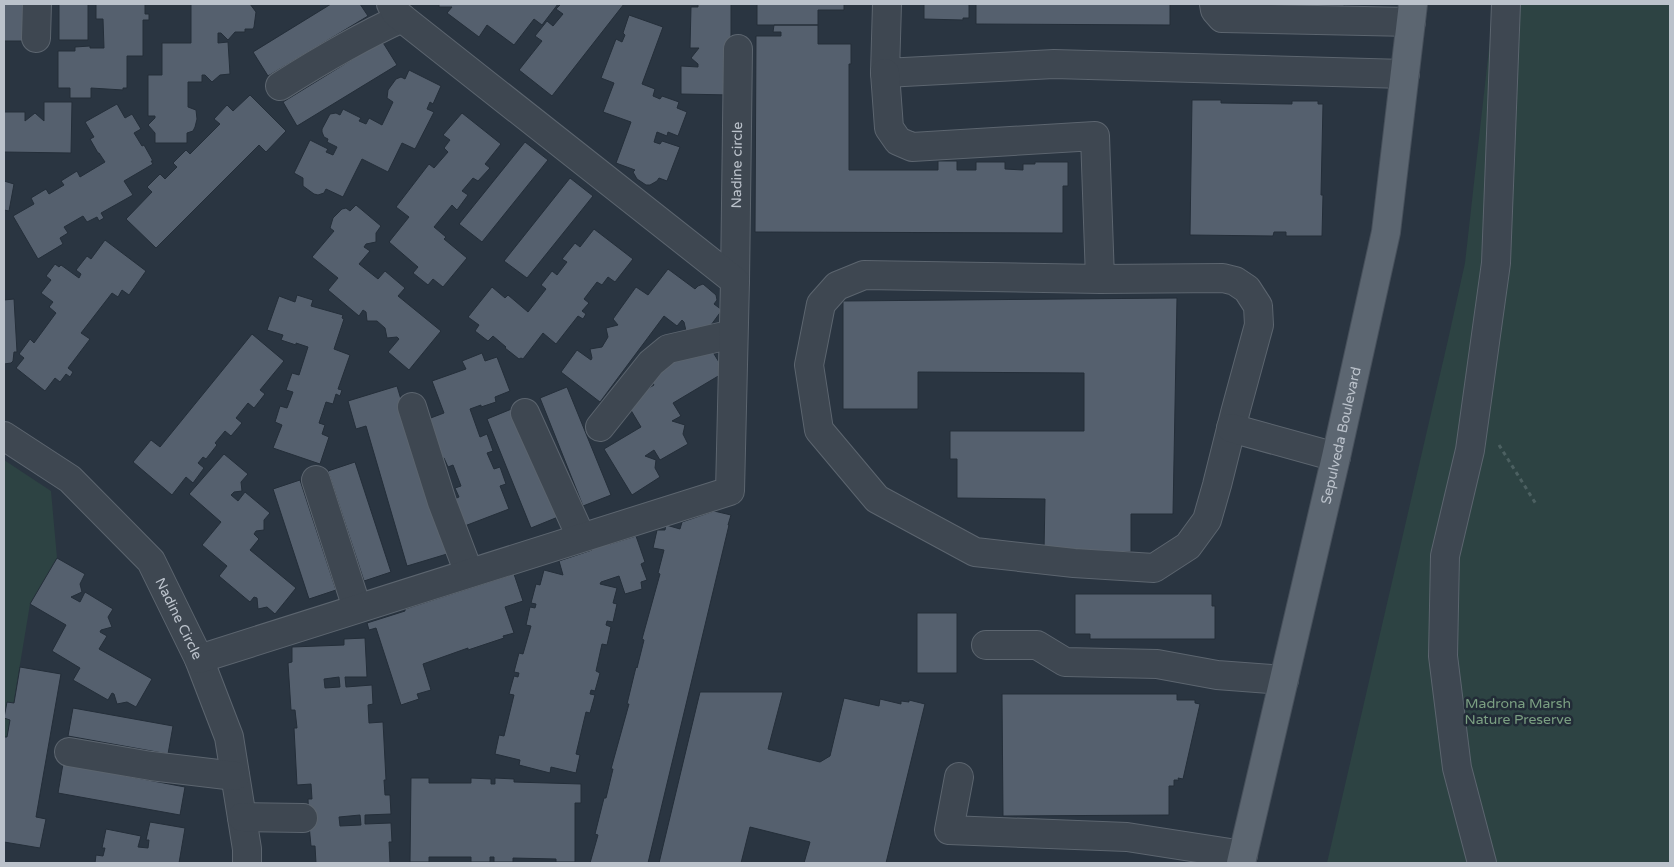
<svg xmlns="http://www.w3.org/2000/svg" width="1674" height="867" viewBox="0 0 1674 867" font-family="'Varela Round',sans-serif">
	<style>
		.green { fill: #2d4343 }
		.building { fill: #55606e; stroke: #242e39; fill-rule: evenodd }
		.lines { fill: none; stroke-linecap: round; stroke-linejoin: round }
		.minor-casing { stroke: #5c656f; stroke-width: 30 }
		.major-casing { stroke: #47505b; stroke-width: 30 }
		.path { stroke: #4c6061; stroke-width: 3; stroke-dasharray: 4 4; stroke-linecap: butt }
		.minor { stroke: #3e4751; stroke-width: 28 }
		.major { stroke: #5c6671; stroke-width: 28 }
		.labels { text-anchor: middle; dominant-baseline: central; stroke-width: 5; stroke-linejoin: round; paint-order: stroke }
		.street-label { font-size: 14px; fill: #bbc2cb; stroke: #222c37 }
		.park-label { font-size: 14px; fill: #7b9f82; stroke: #222c37 }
	</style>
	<rect width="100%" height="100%" fill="#2a3541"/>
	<path class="green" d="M 1494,4 L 1670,4 L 1670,863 L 1327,863 L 1448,340 L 1465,263 Z
		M 4,460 L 51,491 L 57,558 L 30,604 L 4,761 Z"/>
	<path class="building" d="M 4,4 L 30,4 L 30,41 L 4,41 Z
		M 59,4 L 88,4 L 88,40 L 59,40 Z
		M 96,4 L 145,4 L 145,14 L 149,14 L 149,20 L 143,20 L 143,56 L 127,56 L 127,88 L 123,88 L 123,90 L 91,88 L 91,98 L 70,98 L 70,88 L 58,88 L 58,51 L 75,51 L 75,47 L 90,46 L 90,48 L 104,48 L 103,19 L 96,19 Z
		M 191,4 L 250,4 L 256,12 L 254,27 L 253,29 L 245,29 L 245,32 L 235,32 L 228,40 L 221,33 L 218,33 L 218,43 L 228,42 L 230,74 L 220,75 L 212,82 L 205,75 L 202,75 L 202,82 L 188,82 L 188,107 L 196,110 L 197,119 L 195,127 L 193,131 L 187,133 L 187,143 L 155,143 L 155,133 L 148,125 L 155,118 L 155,116 L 148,116 L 148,75 L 162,75 L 162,43 L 191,43 Z
		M 331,4 L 360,4 L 368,16 L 268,76 L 253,52 Z
		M 439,4 L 558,4 L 542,25 L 534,19 L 514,45 L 487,25 L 479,37 L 447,13 L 452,7 L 439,7 Z
		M 561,4 L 624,4 L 552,96 L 519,70 L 542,41 L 535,36 L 547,21 L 553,26 L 563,14 L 556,9 Z
		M 698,4 L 731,4 L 731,95 L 681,94 L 681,66 L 698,67 L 698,64 L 691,58 L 699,48 L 690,48 L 691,7 L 698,7 Z
		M 757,4 L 844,4 L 844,10 L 818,10 L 818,25 L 757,25 Z
		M 924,4 L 969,4 L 969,18 L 963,18 L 963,20 L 924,19 Z
		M 976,4 L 1170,4 L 1170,25 L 976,24 Z
		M 1246,4 L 1344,4 L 1344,6 L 1246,5 Z
		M 629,15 L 663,27 L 642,84 L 655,89 L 653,96 L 660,99 L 662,96 L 679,102 L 677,108 L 687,112 L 678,136 L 668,132 L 667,136 L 657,132 L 654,142 L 660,144 L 662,141 L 680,147 L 667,181 L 659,178 L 657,181 L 650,185 L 646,185 L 637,179 L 633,172 L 635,170 L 616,163 L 631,122 L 603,112 L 614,83 L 601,78 L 616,39 L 622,42 L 625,35 L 623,33 Z
		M 774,25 L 818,25 L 818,44 L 851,44 L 851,64 L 849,64 L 849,170 L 938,170 L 938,161 L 957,161 L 957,170 L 976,170 L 976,162 L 1005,162 L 1005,169 L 1023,170 L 1023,164 L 1035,164 L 1035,162 L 1068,162 L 1068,186 L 1063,186 L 1063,233 L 755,232 L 756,36 L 781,36 L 781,32 L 773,32 Z
		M 382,41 L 397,65 L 297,126 L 283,102 Z
		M 409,70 L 441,86 L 433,104 L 430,102 L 427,109 L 434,112 L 415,149 L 402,143 L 388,172 L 362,159 L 343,197 L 326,189 L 324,193 L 318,195 L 314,194 L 303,186 L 303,178 L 294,173 L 310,140 L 328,149 L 326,152 L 333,155 L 337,147 L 327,142 L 328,139 L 324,137 L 322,132 L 322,129 L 330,114 L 336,113 L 340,115 L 343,109 L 361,118 L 359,121 L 366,124 L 369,118 L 382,125 L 393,102 L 387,98 L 388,90 L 396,79 L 401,77 L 405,79 Z
		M 250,95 L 286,131 L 266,152 L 259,145 L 156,248 L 126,219 L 152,192 L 147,187 L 160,174 L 165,179 L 177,167 L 173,163 L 186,150 L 190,154 L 220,124 L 214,119 L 227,105 L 233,111 Z
		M 1192,100 L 1221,100 L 1221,103 L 1292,104 L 1292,101 L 1318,101 L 1318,104 L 1323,104 L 1321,195 L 1323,195 L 1322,236 L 1286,236 L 1286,232 L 1274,232 L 1273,236 L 1190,235 Z
		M 44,102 L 72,102 L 71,153 L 4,152 L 4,112 L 25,112 L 25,121 L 35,113 L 44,121 Z
		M 117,104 L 125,118 L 132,114 L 141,129 L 134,133 L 142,146 L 144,145 L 153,161 L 151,161 L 153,164 L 124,181 L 133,195 L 101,213 L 104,218 L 99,221 L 97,217 L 87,222 L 83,216 L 64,227 L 68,233 L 60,238 L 63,244 L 38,259 L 13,216 L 34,204 L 31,198 L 46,189 L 49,194 L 64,185 L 61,181 L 77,171 L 80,177 L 105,162 L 99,153 L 98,153 L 90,139 L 94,137 L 85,122 Z
		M 462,113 L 501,144 L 485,164 L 490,168 L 478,181 L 473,178 L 462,191 L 468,195 L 457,210 L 452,205 L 434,227 L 446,237 L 444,239 L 467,258 L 443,287 L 433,279 L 428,285 L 413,273 L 418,267 L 389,242 L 409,217 L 396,207 L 429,164 L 434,168 L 448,152 L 444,148 L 450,140 L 443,135 Z
		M 525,142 L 548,160 L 482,242 L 459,224 Z
		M 570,178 L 593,196 L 527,278 L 504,261 Z
		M 4,181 L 14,184 L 9,211 L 4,210 Z
		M 356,205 L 381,226 L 376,233 L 376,242 L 366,244 L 364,247 L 370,251 L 359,264 L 378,279 L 385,271 L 405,288 L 398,296 L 441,331 L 409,370 L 388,352 L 399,339 L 397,337 L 387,338 L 385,328 L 377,321 L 367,321 L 366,312 L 363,310 L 359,316 L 328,290 L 338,278 L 312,257 L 334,231 L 330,228 L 333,218 L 342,209 L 346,208 L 350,211 Z
		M 594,229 L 633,259 L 615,282 L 608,277 L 602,285 L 597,282 L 584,299 L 589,303 L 582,311 L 586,314 L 583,319 L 578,316 L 556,344 L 543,333 L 523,359 L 521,358 L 519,359 L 505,348 L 506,347 L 493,336 L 488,341 L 475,331 L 479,325 L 468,317 L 492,287 L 505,298 L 508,295 L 528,312 L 546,289 L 541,285 L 552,271 L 557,275 L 567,262 L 562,259 L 575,243 L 580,247 Z
		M 105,240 L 146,271 L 129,295 L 122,290 L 118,297 L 112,293 L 81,333 L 90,339 L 68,368 L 73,372 L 70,377 L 66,374 L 60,382 L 55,378 L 45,391 L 16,368 L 24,358 L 19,354 L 30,339 L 34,343 L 56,313 L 49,307 L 53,302 L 41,293 L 51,280 L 46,276 L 55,264 L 59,267 L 61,265 L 79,278 L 81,274 L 76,270 L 87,256 L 91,259 Z
		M 668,269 L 695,289 L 698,286 L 703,284 L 716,295 L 717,300 L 714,304 L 722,310 L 703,336 L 686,331 L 684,322 L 682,320 L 677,326 L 664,316 L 600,402 L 561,372 L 577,350 L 591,360 L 592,358 L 590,349 L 602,347 L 608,337 L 606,328 L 618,325 L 613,319 L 636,287 L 648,295 Z
		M 297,295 L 313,300 L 311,306 L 343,315 L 342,318 L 344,319 L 334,349 L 350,355 L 338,389 L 342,390 L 340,396 L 336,394 L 333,404 L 326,402 L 319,423 L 325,425 L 322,434 L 329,437 L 320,464 L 273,448 L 282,425 L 275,422 L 280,406 L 287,408 L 293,392 L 286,390 L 292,373 L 299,375 L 308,347 L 296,343 L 296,345 L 281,340 L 283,335 L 267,330 L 279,296 L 295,302 Z
		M 1177,298 L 1173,514 L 1131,514 L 1131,552 L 1044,551 L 1045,499 L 957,498 L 957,459 L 950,459 L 950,431 L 1084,431 L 1084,373 L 918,372 L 918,409 L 843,409 L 843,301 Z
		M 14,299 L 17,352 L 14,352 L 13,361 L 11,363 L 4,364 L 4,300 Z
		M 252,334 L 284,361 L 260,390 L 265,394 L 254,408 L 248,403 L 236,418 L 242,423 L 231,436 L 225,431 L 215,443 L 217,445 L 206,459 L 203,457 L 198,463 L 204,468 L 193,483 L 186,477 L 172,495 L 133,462 L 151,440 L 160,447 Z
		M 708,344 L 725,372 L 673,403 L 681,416 L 672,421 L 685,425 L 683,434 L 688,444 L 660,460 L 654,450 L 645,456 L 656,460 L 655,468 L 660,477 L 632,495 L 604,449 L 641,427 L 626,402 L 654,385 L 646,373 L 681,353 Z
		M 482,353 L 485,361 L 497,357 L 510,391 L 495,397 L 496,402 L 481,407 L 481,405 L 470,409 L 480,437 L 487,434 L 493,451 L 487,453 L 494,469 L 500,467 L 506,484 L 500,486 L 509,509 L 462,527 L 452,500 L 459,497 L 455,488 L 461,486 L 453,465 L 448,467 L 444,458 L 439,459 L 437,454 L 441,453 L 428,419 L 444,413 L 432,381 L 466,369 L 462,361 Z
		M 397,386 L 447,554 L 407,566 L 366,426 L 356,429 L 348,401 Z
		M 567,387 L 611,495 L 583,506 L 540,398 Z
		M 514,408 L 558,517 L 531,528 L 487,419 Z
		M 224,454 L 248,474 L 241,482 L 242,491 L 234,492 L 231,495 L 238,501 L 245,492 L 270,513 L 264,520 L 264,530 L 256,531 L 254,534 L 259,539 L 250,550 L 296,588 L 275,614 L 267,607 L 258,609 L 257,598 L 254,597 L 250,602 L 219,576 L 227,566 L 202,545 L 221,522 L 189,494 Z
		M 355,462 L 391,572 L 364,581 L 328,471 Z
		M 300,480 L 336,590 L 309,599 L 273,489 Z
		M 714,511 L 731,515 L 728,525 L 729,525 L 648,863 L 590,863 L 598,835 L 595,834 L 604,798 L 606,798 L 613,769 L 611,769 L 629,704 L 627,704 L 636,667 L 637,668 L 644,640 L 642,639 L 660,574 L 658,573 L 664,550 L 653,548 L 657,530 L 665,530 L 666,525 L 680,529 L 682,522 Z
		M 636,536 L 645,562 L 641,564 L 647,580 L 641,582 L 642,589 L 625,594 L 619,576 L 601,582 L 600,584 L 617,588 L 613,603 L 617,604 L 613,622 L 607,621 L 606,625 L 611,627 L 607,645 L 602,644 L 596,671 L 600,673 L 595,691 L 591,690 L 590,694 L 595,695 L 590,713 L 586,712 L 576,754 L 580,755 L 576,773 L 551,767 L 550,773 L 519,765 L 520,760 L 495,754 L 499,735 L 504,736 L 514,695 L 509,694 L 514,676 L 518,677 L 519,673 L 514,672 L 519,653 L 523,654 L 531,626 L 526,625 L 530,607 L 535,608 L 536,604 L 531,603 L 536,584 L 540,585 L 544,570 L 563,575 L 559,561 L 592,550 L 591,547 L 609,542 L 610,544 Z
		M 57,558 L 85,574 L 80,584 L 82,592 L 71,597 L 80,602 L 85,592 L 113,609 L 108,617 L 112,627 L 101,630 L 100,632 L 107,636 L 99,649 L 152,679 L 136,707 L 127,702 L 117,704 L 114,694 L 112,693 L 108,700 L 73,680 L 80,668 L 52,651 L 66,625 L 30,604 Z
		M 514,574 L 523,601 L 505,607 L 514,633 L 503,636 L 504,638 L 468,650 L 468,648 L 423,664 L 431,690 L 417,694 L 419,699 L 401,705 L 376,628 L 369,630 L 367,623 L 405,611 L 405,609 Z
		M 1075,594 L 1212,594 L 1212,606 L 1215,606 L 1215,639 L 1090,639 L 1090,634 L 1075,634 Z
		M 917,613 L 957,613 L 957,673 L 917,673 Z
		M 365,638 L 367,677 L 345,677 L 346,687 L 372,685 L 373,704 L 368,705 L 369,723 L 383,722 L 386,780 L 384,780 L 385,795 L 390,795 L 391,814 L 365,815 L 365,824 L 391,823 L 392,842 L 389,842 L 390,863 L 316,863 L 315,846 L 311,846 L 309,825 L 308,799 L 312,799 L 311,784 L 297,785 L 294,728 L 297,728 L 295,710 L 291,710 L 288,663 L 292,662 L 292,647 L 344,645 L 344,639 ZM 339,677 L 340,687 L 325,688 L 324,679 ZM 360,815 L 361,825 L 340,826 L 339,817 Z
		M 20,667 L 61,674 L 36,817 L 46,819 L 40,848 L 4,842 L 4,737 L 7,737 L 10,720 L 4,718 L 7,702 L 14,703 Z
		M 700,692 L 783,692 L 768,749 L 820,762 L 830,756 L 844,698 L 879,706 L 880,699 L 901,704 L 901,701 L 909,702 L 909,700 L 925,704 L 886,863 L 804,863 L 810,842 L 750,827 L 741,863 L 659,863 Z
		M 1002,694 L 1177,694 L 1177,700 L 1195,700 L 1195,703 L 1200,704 L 1183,779 L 1178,778 L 1179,780 L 1174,780 L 1174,786 L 1169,786 L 1169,815 L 1003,816 Z
		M 73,708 L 173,726 L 168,754 L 68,736 Z
		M 63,764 L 185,787 L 180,815 L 58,793 Z
		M 411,778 L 429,778 L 429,783 L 471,783 L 471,778 L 491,779 L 491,784 L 495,784 L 495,778 L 514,779 L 514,782 L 581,784 L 581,803 L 575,803 L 575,862 L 556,862 L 556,859 L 513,858 L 513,862 L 494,862 L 494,857 L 490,857 L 490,862 L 471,862 L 471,857 L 429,857 L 429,862 L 410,862 Z
		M 150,822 L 185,828 L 179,863 L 95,863 L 96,855 L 103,856 L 105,848 L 102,848 L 106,829 L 141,836 L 138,847 L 148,848 L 149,840 L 146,840 Z"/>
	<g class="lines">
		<defs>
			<g id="minor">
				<path d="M 887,4 L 885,73 L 1054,64 L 1405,74"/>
				<path d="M 1214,4 L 1215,10 L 1222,18 L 1411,22"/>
				<path d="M 36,38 L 37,4"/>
				<path d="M 885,73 L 889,128 L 898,141 L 912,147 L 1095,136 L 1100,279 L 1223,278 L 1235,281 L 1247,289 L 1258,306 L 1259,325 L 1235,413 L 1217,485 L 1207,520 L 1188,546 L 1154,568 L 1074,563 L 975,552 L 877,499 L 819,430 L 809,365 L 821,304 L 837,286 L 864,275 L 1100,279"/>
				<path d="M 280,86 C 321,60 358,38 402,18"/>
				<path id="s1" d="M 735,281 L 738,49"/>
				<path d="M 412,407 L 442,502 L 469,573"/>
				<path d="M 525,413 L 581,537"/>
				<path d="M 600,427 L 651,363 L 668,349 L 733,334"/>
				<path d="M 1231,428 L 1336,457"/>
				<path id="s2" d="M 4,436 L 70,479 L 151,561 L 199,659 L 229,737 L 247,849 L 247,863"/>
				<path d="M 316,480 L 357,608"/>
				<path d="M 986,645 L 1037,645 L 1065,662 L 1157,664 L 1217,675 L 1284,680"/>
				<path d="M 199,659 L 730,491 L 735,281 L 402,18 L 396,13 L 391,4"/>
				<path d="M 69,752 L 151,766 L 235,776"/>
				<path d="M 959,777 L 949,830 L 1127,837 L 1243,855"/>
				<path d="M 242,817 L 303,818"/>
				<path d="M 1482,863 L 1457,768 L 1443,656 L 1445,556 L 1470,450 L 1496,263 L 1506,4"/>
			</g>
			<g id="major">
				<path id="s3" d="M 1241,863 L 1336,457 L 1386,232 L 1413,4"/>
			</g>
		</defs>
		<use href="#minor" class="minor-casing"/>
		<use href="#major" class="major-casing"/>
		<path class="path" d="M 1499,445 L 1536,504"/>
		<use href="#minor" class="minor"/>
		<use href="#major" class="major"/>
	</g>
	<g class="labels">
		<g class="street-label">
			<text stroke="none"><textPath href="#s1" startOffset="116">Nadine circle</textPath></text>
			<text stroke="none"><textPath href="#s3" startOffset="439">Sepulveda Boulevard</textPath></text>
			<text stroke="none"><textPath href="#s2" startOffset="258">Nadine Circle</textPath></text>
		</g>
		<g class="park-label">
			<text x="1518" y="703">Madrona Marsh<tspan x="1518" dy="16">Nature Preserve</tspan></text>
		</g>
	</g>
	<rect width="1674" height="867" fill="none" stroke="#bbc2cb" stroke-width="10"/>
</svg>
